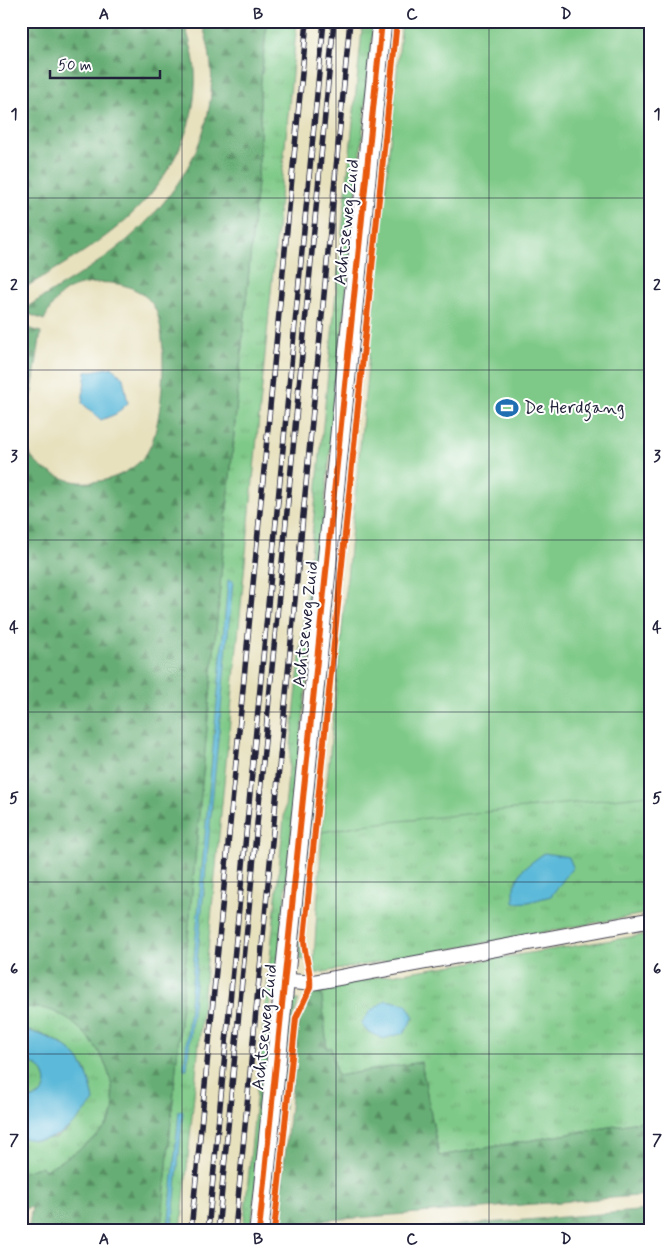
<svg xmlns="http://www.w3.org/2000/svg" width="671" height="1252" viewBox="0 0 671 1252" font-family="Mynerve,sans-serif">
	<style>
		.grass { fill: url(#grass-tufts); stroke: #507661 }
		.forest { fill: url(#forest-firs); stroke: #446858 }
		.park { fill: #7ec987; stroke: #507661 }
		.water { fill: #5bb9d9; stroke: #3e6e8a }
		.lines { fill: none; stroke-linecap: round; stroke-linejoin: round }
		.minor-casing { stroke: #403f4f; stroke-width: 17 }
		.tertiary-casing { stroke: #403f4f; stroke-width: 21 }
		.minor { stroke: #fff; stroke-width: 15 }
		.tertiary { stroke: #fff; stroke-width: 19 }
		.rail-casing { stroke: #22223b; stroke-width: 5.5 }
		.rail { stroke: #fff; stroke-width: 4; stroke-dasharray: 11; stroke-linecap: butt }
		.cycleway-casing { stroke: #fff; stroke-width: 9 }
		.cycleway { stroke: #e8590c; stroke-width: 6 }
		.grid { fill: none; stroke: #22223b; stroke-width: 1; stroke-opacity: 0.55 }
		.labels { text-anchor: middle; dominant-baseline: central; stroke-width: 4; stroke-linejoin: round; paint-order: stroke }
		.street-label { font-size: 18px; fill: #22223b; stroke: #fff }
		.poi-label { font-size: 18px; fill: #22223b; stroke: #fff; text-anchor: start }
		.neatline { fill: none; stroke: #22223b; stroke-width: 2 }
		.grid-label { font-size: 16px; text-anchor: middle; font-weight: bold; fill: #22223b }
	</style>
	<defs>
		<pattern id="grass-tufts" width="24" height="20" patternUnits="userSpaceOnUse" patternTransform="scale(1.25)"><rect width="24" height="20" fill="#7ec987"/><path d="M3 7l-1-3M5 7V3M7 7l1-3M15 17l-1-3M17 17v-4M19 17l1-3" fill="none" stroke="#6dac75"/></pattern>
		<pattern id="forest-firs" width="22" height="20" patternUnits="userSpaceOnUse" patternTransform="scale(1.25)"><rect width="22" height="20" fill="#66ad74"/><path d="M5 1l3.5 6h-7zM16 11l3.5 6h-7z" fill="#548c60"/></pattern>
	</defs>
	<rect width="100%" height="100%" fill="#fff"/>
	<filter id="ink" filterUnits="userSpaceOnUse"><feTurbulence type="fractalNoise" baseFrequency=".02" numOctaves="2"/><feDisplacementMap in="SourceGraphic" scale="10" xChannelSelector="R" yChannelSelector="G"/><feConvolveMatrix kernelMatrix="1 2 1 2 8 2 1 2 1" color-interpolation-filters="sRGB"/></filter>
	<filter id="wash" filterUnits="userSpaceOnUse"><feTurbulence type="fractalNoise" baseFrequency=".0096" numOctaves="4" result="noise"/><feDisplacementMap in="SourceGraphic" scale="20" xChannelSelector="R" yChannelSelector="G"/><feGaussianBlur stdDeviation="1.12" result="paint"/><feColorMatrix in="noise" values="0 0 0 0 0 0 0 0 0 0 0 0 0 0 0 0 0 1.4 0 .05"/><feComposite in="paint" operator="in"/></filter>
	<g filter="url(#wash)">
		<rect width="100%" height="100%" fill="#e7e1be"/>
		<path class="grass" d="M 267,21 L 297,21 L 181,1231 L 161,1231 L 260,150 L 260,90 Z
			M 363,21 L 374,21 L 275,994 L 271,994 L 269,1014 L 273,1015 L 251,1231 L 243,1231 Z
			M 391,21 L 394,21 L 301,935 L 301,947 L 304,960 L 299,959 L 300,945 L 297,945 Z
			M 650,774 L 650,913 L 313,974 L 322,832 Z
			M 650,934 L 650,1120 L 439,1156 L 421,1062 L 337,1076 L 335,1073 L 331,1047 L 327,1050 L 321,986 Z
			M 291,1000 L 299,1000 L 293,1018 L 271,1231 L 267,1231 Z
			M 21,1007 C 32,1008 45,1007 55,1012 C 88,1028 111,1061 113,1097 C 114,1106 114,1114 109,1123 C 98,1141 63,1160 45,1170 L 42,1166 L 21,1173 L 21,1137 L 24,1138 L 55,1138 L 67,1130 L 85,1112 C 86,1100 88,1085 87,1073 C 86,1070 83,1066 81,1063 C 68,1044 45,1031 21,1032 Z
			M 21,1062 C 47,1060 55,1093 33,1098 C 30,1099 25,1097 21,1096 Z"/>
		<path class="forest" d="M 30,21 L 183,21 C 191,42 197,66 195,88 C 193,135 165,183 131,215 C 101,244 57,268 21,290 L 21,115 Z
			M 201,21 L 267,21 L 260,90 L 260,150 L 161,1231 L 28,1231 L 32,1207 L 21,1209 L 21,1173 L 42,1166 L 45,1170 C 63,1160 98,1140 109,1122 C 114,1114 114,1106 113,1097 C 111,1061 88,1028 55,1012 C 45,1007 32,1008 21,1007 L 21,326 L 41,332 L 27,425 C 24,457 35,467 63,478 C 90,490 136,476 149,449 C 163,424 170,329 153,305 C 141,287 116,281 96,283 C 67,285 57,294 44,320 L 21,311 C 56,288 94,268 126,241 C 191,185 232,106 201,21 Z
			M 321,986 L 327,1049 L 331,1047 L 337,1076 L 421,1062 L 439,1156 L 650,1120 L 650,1195 L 278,1224 L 299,1019 L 313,988 Z
			M 650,1210 L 650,1231 L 309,1230 L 414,1229 Z"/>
		<path class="park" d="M 402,21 L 650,21 L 650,795 L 361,825 L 322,832 Z"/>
		<path class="water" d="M 112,367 L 123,378 L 128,403 L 116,414 L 101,420 L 82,403 L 86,372 Z
			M 228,580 L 233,581 L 187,1069 L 184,1069 Z
			M 544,853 L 569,857 L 573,867 L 551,896 L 529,902 L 514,903 L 514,886 L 523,869 Z
			M 386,1000 L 406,1004 L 414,1017 L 404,1033 L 383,1039 L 368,1032 L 361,1024 L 370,1011 Z
			M 29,1031 C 70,1043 87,1058 94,1101 C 76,1124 52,1149 21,1137 L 21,1096 C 25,1097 30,1099 33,1098 C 55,1093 47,1060 21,1062 L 21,1032 Z
			M 179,1111 L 183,1111 L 172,1231 L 168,1231 Z"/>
	</g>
	<g filter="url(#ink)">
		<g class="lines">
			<defs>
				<path id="minor" d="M 284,981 L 310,983 L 650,920"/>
				<path id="tertiary" d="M 259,1231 L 382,21"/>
			</defs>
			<use href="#minor" class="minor-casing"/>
			<use href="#tertiary" class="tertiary-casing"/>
			<use href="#minor" class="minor"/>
			<use href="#tertiary" class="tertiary"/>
			<defs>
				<path id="rail" d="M 191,1231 L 307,21
					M 208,1231 L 324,21
					M 218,1231 L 334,21
					M 235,1231 L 350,21"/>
			</defs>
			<use href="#rail" class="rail-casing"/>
			<use href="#rail" class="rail"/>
			<defs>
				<path id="cycleway" d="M 259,1231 L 382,21
					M 274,1231 L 296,1018 L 310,988 C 312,971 304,956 304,939 L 397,21"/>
			</defs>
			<use href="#cycleway" class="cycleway-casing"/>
			<use href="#cycleway" class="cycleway"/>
		</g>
	</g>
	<path class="grid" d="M 182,21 L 182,1231M 336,21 L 336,1231M 489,21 L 489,1231M 21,198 L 650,198M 21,370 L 650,370M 21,540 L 650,540M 21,712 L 650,712M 21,882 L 650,882M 21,1054 L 650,1054"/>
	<defs>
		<symbol id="stadium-bare" viewBox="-9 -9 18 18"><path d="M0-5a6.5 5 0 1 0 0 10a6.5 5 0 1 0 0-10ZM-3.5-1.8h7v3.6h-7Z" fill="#1f6fb2" stroke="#fff" stroke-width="2.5" paint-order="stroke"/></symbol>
	</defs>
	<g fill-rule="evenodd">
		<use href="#stadium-bare" x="491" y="392" width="32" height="32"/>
	</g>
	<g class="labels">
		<g class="street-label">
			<text transform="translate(347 222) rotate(-84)">Achtseweg Zuid</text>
			<text transform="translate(306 624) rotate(-84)">Achtseweg Zuid</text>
			<text transform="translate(265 1027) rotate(-84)">Achtseweg Zuid</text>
		</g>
		<g class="poi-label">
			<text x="524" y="408">De Herdgang</text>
		</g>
	</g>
	<rect width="671" height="1252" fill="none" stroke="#fff" stroke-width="55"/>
	<path d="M50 70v8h110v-8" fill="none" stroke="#22223b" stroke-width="2.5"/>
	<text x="58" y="70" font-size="15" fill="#22223b" stroke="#ffffff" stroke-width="4" paint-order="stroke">50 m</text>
	<rect x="28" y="28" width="616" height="1196" class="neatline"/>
	<g class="grid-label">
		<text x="104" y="19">A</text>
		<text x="258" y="19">B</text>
		<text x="412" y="19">C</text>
		<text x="566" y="19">D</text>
		<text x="14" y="119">1</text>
		<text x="657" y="119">1</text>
		<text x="14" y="290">2</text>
		<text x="657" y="290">2</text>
		<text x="14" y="461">3</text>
		<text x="657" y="461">3</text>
		<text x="14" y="632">4</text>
		<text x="657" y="632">4</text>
		<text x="14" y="803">5</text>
		<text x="657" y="803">5</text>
		<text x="14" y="974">6</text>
		<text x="657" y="974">6</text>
		<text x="14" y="1145">7</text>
		<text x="657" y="1145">7</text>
		<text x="104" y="1244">A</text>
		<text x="258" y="1244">B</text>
		<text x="412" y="1244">C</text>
		<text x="566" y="1244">D</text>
	</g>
</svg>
